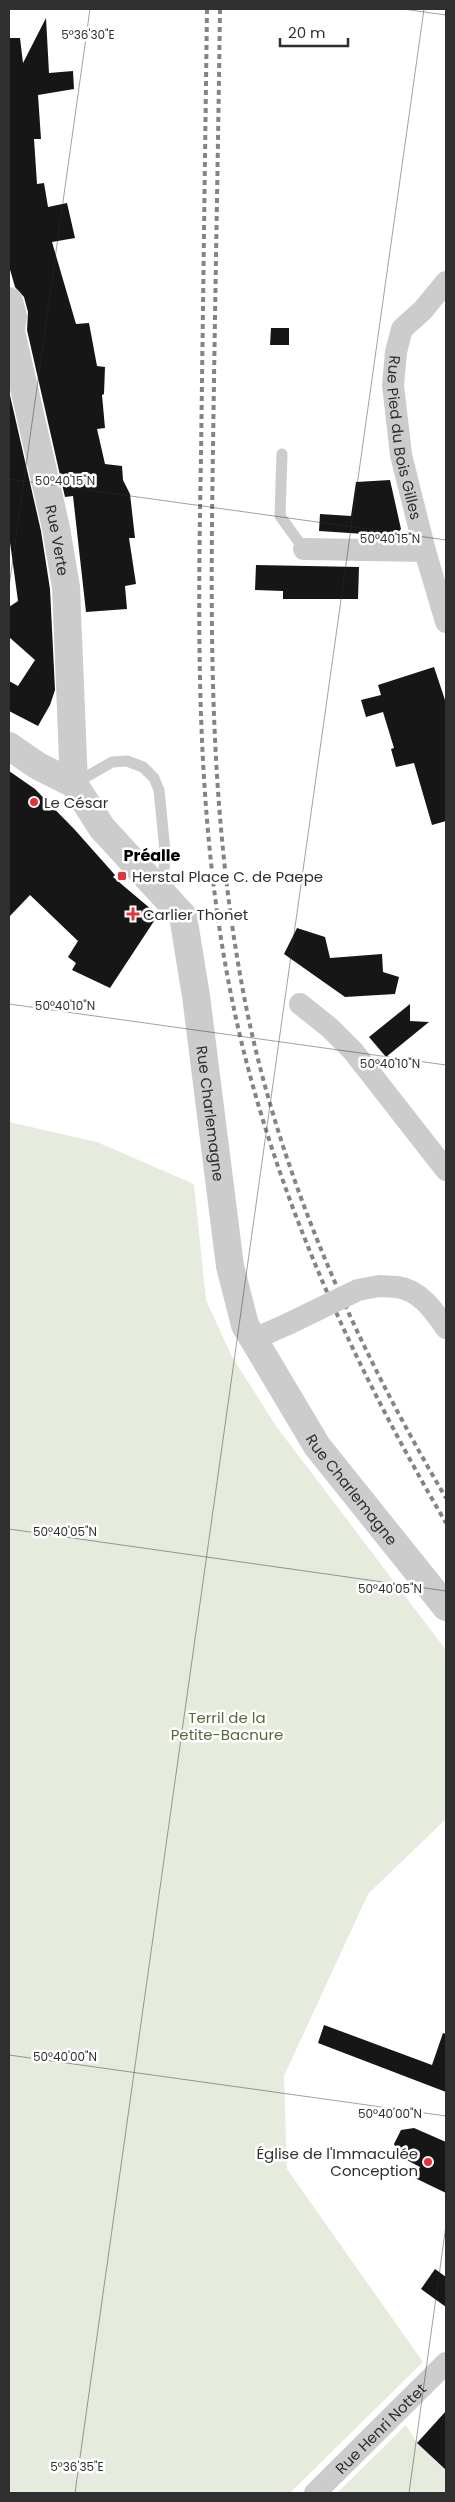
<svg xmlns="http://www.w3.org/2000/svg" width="455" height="2502" viewBox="0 0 455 2502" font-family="Poppins,sans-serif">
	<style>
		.green { fill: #e5ecdd }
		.building { fill: #161616 }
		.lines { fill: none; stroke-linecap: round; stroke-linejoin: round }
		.service { stroke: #ccc; stroke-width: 11 }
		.minor { stroke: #ccc; stroke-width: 22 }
		.tertiary { stroke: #ccc; stroke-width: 28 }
		.rail { stroke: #848484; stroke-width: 4; stroke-dasharray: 5 4; stroke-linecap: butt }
		.minor-bridge { stroke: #ccc; stroke-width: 22 }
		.ticks { fill: none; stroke: #2f2f2f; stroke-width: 1; stroke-opacity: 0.45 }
		.poi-dot { fill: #e3343e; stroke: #fff; stroke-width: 2 }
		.labels { text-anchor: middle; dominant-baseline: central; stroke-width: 5; stroke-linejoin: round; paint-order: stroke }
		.street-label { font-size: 15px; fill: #2f2f2f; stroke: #fff }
		.poi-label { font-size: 15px; fill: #2f2f2f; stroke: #fff; text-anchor: start }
		.park-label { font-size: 15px; fill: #516a3d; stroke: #fff }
		.neighbourhood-label { font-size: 16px; font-weight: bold; fill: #000; stroke: #fff }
		.ticks-label { font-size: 12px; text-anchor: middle; fill: #2f2f2f; stroke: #fff; stroke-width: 5; stroke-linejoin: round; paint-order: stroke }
	</style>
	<rect width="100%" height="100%" fill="#fff"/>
	<path class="green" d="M 9,1122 L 97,1142 L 194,1184 L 206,1300 L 231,1355 L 276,1426 L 446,1650 L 446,1819 L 368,1894 L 284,2076 L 287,2169 L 423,2362 L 290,2493 L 9,2493 Z
		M 406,2425 L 417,2443 L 446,2470 L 446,2493 L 337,2493 Z"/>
	<path class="building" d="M 46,18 L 49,73 L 73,71 L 74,89 L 38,95 L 41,139 L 34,139 L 37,184 L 44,183 L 48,207 L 67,203 L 75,238 L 52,242 L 76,324 L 89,323 L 97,366 L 105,367 L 104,394 L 102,395 L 105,428 L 97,429 L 105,464 L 122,466 L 123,480 L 130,494 L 135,538 L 129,538 L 136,584 L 125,586 L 127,609 L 86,612 L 73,496 L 65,497 L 27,330 L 28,312 L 24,297 L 15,287 L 9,266 L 9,38 L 20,38 L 23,63 Z
		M 271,328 L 289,328 L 289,345 L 270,345 Z
		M 9,391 L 41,531 L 50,589 L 55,690 L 50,705 L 38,726 L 9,711 L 9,681 L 18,686 L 35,660 L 9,637 L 9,607 L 18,601 L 9,535 Z
		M 390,480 L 401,529 L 395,536 L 319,531 L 320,514 L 351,516 L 356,482 Z
		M 256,565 L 359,567 L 358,599 L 283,599 L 283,591 L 255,590 Z
		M 434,667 L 446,703 L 446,821 L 432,825 L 414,763 L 396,767 L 391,749 L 394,748 L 383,712 L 366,717 L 361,700 L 381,695 L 378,685 Z
		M 9,771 L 35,789 L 75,830 L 115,875 L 113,877 L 158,915 L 110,988 L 72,970 L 76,963 L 68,957 L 78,941 L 30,895 L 9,917 Z
		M 297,928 L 325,937 L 330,958 L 382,954 L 383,972 L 399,977 L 395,994 L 345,997 L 284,954 Z
		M 410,1004 L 410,1021 L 429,1022 L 386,1057 L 369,1037 Z
		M 324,2025 L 432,2065 L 443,2033 L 446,2034 L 446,2092 L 318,2043 Z
		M 414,2128 L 446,2142 L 446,2193 L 415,2178 L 420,2167 L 401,2157 L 394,2144 L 401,2130 Z
		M 435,2269 L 446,2277 L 446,2307 L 421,2289 Z
		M 446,2411 L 446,2470 L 417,2443 Z"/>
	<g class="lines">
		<path class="service" d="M 282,454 L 280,516 L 304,549
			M 74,784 L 112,762 L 127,761 L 143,767 L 154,778 L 159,790 L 165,851 L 163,889"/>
		<g class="minor">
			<path id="s1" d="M 446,282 L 423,310 L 402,329 L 396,352 L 393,385 L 401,455 L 425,551 L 446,622"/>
			<path d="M 304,549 L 425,551"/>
			<path d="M 300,1004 L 330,1028 L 353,1051 L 446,1170"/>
			<path d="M 397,1287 C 420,1290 434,1311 446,1328"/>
			<path d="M 252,1340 L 288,1324"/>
			<path id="s2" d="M 315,2493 L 446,2363"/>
		</g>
		<g class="tertiary">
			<path id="s3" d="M 9,301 L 13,316 L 11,331 L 56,528 L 66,587 L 74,784 L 102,828 L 183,916 L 196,996 L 230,1266 L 245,1325 L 317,1446 L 446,1607"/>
			<path d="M 9,746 L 38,766 L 74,784"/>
		</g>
		<path class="rail" d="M 207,9 C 205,158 203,307 201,456 C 197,665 195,876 251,1079 C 294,1236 364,1383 446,1523
			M 220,9 C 218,155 215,302 213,448 C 210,639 209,828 248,1016 C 284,1186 358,1349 446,1498"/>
		<path class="minor-bridge" d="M 288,1324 L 358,1290 L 379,1286 L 397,1287"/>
	</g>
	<path class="ticks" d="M 403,9 L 446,15M 9,479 L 446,540M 9,587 L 90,9M 9,1004 L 446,1065M 9,1529 L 446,1591M 9,2055 L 446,2116M 75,2493 L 424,9M 409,2493 L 446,2225"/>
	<g class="poi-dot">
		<circle cx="34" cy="802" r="5"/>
		<rect x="117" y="871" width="10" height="10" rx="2.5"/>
		<path d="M130.5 906.5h5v5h5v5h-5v5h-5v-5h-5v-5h5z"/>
		<circle cx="428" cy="2162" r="5"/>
	</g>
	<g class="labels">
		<g class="street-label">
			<text stroke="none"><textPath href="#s1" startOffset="175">Rue Pied du Bois Gilles</textPath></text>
			<text stroke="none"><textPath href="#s3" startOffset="245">Rue Verte</textPath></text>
			<text stroke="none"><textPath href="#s3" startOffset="861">Rue Charlemagne</textPath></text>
			<text stroke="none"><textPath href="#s3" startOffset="1272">Rue Charlemagne</textPath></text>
			<text stroke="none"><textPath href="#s2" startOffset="92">Rue Henri Nottet</textPath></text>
		</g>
		<g class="poi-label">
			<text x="44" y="802">Le César</text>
			<text x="132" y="876">Herstal Place C. de Paepe</text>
			<text x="143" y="914">Carlier Thonet</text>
			<text x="418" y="2153" text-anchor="end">Église de l'Immaculée<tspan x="418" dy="17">Conception</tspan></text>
		</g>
		<g class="park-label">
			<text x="227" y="1717">Terril de la<tspan x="227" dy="17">Petite-Bacnure</tspan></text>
		</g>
		<g class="neighbourhood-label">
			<text x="152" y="855">Préalle</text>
		</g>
	</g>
	<g class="ticks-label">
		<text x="88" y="39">5°36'30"E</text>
		<text x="65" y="485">50°40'15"N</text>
		<text x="390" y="543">50°40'15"N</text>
		<text x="65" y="1010">50°40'10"N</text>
		<text x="390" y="1068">50°40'10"N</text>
		<text x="65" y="1536">50°40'05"N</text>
		<text x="390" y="1593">50°40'05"N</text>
		<text x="65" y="2061">50°40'00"N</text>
		<text x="390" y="2118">50°40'00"N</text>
		<text x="77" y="2471">5°36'35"E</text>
	</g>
	<rect width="455" height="2502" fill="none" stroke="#2f2f2f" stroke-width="20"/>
	<path d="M280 38v8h68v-8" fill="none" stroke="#2f2f2f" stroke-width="2.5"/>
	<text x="288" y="38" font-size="15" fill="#2f2f2f" stroke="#ffffff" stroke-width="4" paint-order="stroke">20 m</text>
</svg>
